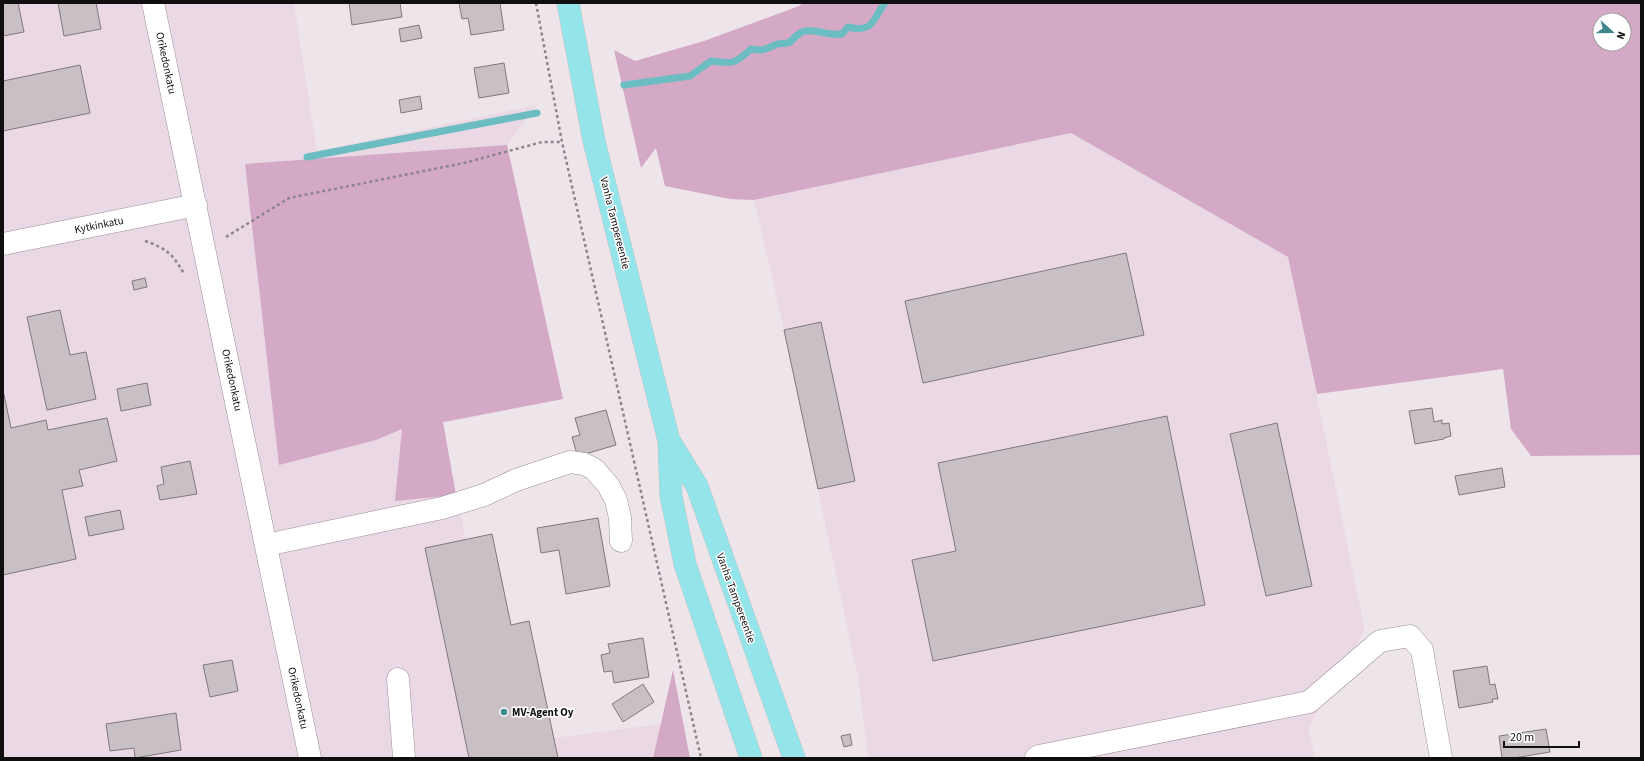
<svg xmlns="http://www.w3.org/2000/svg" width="1644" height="761" viewBox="0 0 1644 761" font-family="'Source Sans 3',sans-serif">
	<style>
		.built { fill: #ead9e5 }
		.green { fill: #d3a9c6; fill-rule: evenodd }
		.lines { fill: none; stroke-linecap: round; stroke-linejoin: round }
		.stream { stroke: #6cbdc1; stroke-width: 7 }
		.building { fill: #c9c0c6; stroke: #81787e }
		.minor-casing { stroke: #999096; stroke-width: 23 }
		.major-casing { stroke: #c6c5c6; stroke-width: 23 }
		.path { stroke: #8c858a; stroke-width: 2.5; stroke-dasharray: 3 3; stroke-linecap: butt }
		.minor { stroke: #fff; stroke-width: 22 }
		.major { stroke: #94e5e9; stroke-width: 22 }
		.poi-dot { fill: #40888c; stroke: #fff; stroke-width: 1.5 }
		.labels { text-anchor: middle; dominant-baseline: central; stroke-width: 3; stroke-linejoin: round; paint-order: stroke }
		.street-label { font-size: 11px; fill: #110e10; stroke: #fff }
		.poi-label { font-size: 11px; font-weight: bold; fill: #110e10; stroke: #fff; text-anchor: start }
	</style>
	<rect width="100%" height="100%" fill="#eee5eb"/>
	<path class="built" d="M 3,3 L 294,3 L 317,151 L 537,105 L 507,145 L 563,399 L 443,423 L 456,495 L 466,539 L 492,534 L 511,625 L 529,621 L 553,738 L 661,724 L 653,758 L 3,758 Z
		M 1071,133 L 1288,257 L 1365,630 L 1308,729 L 1315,758 L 868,758 L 858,678 L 784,330 L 754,200 Z"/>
	<path class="green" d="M 803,3 L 1641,3 L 1641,455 L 1531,456 L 1511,429 L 1503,369 L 1317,394 L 1288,257 L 1071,133 L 754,200 L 730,199 L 665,186 L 656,148 L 641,168 L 614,50 L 635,61 L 704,41 L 799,6 ZM 1600,20 L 1624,20 L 1624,44 L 1600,44 Z
		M 507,145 L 563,399 L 443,422 L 456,495 L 395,501 L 402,429 L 376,440 L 279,465 L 245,164 Z
		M 673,670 L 690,758 L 653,758 Z"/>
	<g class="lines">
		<path class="stream" d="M 624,85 L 690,76 L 711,61 C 733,64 735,64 751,49 C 765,51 763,50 775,45 C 779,42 785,45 790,42 C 794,38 799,32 805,31 C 817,29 829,36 842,34 L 848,27 C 874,33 872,20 885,3
			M 307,157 L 537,113"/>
	</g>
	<path class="building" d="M 3,3 L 18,3 L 24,32 L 3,36 Z
		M 58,3 L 96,3 L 101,29 L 64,36 Z
		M 349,3 L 400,3 L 402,17 L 352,25 Z
		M 459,3 L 500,3 L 504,30 L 471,35 L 468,18 L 462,19 Z
		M 419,25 L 422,38 L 401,42 L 399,29 Z
		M 504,63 L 509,93 L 479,98 L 474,68 Z
		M 80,65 L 90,113 L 3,131 L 3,81 Z
		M 420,96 L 422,109 L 401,113 L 399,100 Z
		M 1126,253 L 1144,335 L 923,383 L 905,301 Z
		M 145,278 L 147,287 L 134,290 L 132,281 Z
		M 60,310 L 70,355 L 86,352 L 96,399 L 47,410 L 27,317 Z
		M 821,322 L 855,481 L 818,489 L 784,330 Z
		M 147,383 L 151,405 L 121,411 L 117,389 Z
		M 3,390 L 11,428 L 46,420 L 48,430 L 107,418 L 117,461 L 79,470 L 83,486 L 62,490 L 76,559 L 3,575 Z
		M 1432,408 L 1434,422 L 1442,420 L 1442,424 L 1449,423 L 1451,436 L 1444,438 L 1444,439 L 1415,444 L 1409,411 Z
		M 606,410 L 616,445 L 585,454 L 584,452 L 577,454 L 572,437 L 580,435 L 575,418 Z
		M 1167,416 L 1205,605 L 933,661 L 912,560 L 956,551 L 938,463 Z
		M 1277,423 L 1312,586 L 1266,596 L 1230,434 Z
		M 190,461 L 197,494 L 160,500 L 157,486 L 164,484 L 161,467 Z
		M 1502,468 L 1505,487 L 1459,495 L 1455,476 Z
		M 120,510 L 124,529 L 89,536 L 85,517 Z
		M 598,518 L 610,586 L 566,594 L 559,550 L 541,553 L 537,528 Z
		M 492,534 L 511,625 L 529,621 L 558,758 L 469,758 L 425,548 Z
		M 643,638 L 649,677 L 614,683 L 612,671 L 604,672 L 601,655 L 610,653 L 608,644 Z
		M 232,660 L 238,691 L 210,697 L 203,665 Z
		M 1487,666 L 1490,685 L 1495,684 L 1498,699 L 1492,699 L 1493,702 L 1459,708 L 1453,671 Z
		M 643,684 L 654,702 L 623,722 L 612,704 Z
		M 176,713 L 181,750 L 135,758 L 134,748 L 110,751 L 106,724 Z
		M 1546,729 L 1550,752 L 1514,758 L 1502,758 L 1499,736 Z
		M 850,734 L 852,745 L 844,747 L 841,736 Z"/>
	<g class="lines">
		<defs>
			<path id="minor" d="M 153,3 L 310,758
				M 3,244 L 196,205
				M 266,545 L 442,508 L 484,495 L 516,480 L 570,462 L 584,464 L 594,469 L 608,485 L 616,500 L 620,518 L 621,541
				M 398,679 L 404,758
				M 1036,758 L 1039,756 L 1309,702 L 1380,641 L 1410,636 L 1422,650 L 1441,758"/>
			<path id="major" d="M 568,3 L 594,141 L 669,441 L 671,496 L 685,564 L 751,758
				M 670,442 L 697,486 L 794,758"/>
		</defs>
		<use href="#minor" class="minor-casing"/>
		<use href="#major" class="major-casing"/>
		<path class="path" d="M 536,3 L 562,142 L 701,758
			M 226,237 L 289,198 L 464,163 L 542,142 L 562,142
			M 145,241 C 166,248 173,254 184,274"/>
		<use href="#minor" class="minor"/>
		<use href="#major" class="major"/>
	</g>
	<circle class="poi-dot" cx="504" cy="712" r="4"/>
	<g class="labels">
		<g class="street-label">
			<text transform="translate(166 63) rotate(78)">Orikedonkatu</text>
			<text transform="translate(615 223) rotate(76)">Vanha Tampereentie</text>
			<text transform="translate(99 225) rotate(-11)">Kytkinkatu</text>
			<text transform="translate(232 380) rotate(78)">Orikedonkatu</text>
			<text transform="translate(736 598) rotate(70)">Vanha Tampereentie</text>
			<text transform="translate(298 698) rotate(78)">Orikedonkatu</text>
		</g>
		<g class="poi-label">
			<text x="512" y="712">MV-Agent Oy</text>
		</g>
	</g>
	<rect width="1644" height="761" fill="none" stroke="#110e10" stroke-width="8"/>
	<g transform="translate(1612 32) rotate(111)"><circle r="19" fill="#ffffff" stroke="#a09f9f"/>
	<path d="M0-3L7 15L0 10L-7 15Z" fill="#40888c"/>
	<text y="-6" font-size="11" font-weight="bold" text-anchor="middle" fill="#110e10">N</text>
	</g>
	<path d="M1504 741v6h75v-6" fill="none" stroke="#110e10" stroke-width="2"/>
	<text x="1510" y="741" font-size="12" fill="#110e10" stroke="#ffffff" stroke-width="3" paint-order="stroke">20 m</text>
</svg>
